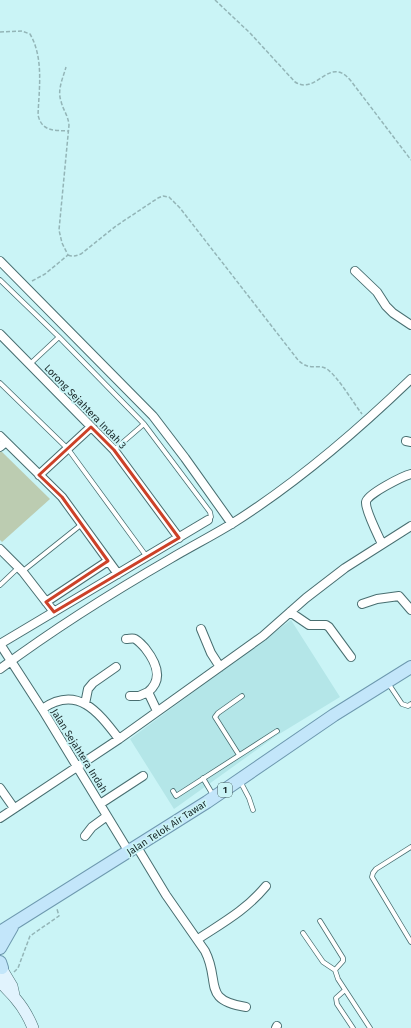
<svg xmlns="http://www.w3.org/2000/svg" width="411" height="1028" viewBox="0 0 411 1028" font-family="'Fira Sans',sans-serif">
	<style>
		.built { fill: #b4e6e8 }
		.green { fill: #bcccb1 }
		.lines { fill: none; stroke-linecap: round; stroke-linejoin: round }
		.lane-casing { stroke: #486e70; stroke-width: 5.5 }
		.street-casing { stroke: #486e70; stroke-width: 10 }
		.secondary-casing { stroke: #486e70; stroke-width: 12 }
		.primary-casing { stroke: #6e99af; stroke-width: 14 }
		.path { stroke: #93b5b7; stroke-width: 1.5; stroke-dasharray: 4 2; stroke-linecap: butt }
		.lane { stroke: #fff; stroke-width: 4 }
		.street { stroke: #fff; stroke-width: 8 }
		.secondary { stroke: #e1f3fd; stroke-width: 11 }
		.primary { stroke: #c3e6fa; stroke-width: 12 }
		.marked { fill: none; stroke: #cc4128; stroke-width: 3; stroke-linejoin: round }
		.labels { text-anchor: middle; dominant-baseline: central; stroke-width: 3.5; stroke-linejoin: round; paint-order: stroke }
		.shield { fill: #caf4f6; stroke: #4e6667; stroke-width: 1 }
		.shield-label { font-size: 9px; font-weight: bold; fill: #19292a }
		.street-label { font-size: 10px; fill: #19292a; stroke: #caf4f6 }
	</style>
	<rect width="100%" height="100%" fill="#caf4f6"/>
	<path class="built" d="M 291,620 L 340,697 L 276,736 L 174,809 L 130,739 Z"/>
	<path class="green" d="M 0,450 L 50,499 L 2,542 L 0,540 Z"/>
	<g class="lines">
		<defs>
			<path id="lane" d="M 0,280 L 59,337 L 144,424 L 210,512 L 211,517 L 208,520
				M 30,364 L 59,337
				M 0,383 L 68,449 L 147,557
				M 114,450 L 144,424
				M 23,571 L 82,524
				M 0,585 L 18,568
				M 388,683 L 402,704 L 408,706 L 411,704
				M 239,755 L 215,717 L 218,713 L 242,696
				M 203,778 L 213,795
				M 240,781 L 249,798 L 253,810
				M 173,791 L 176,796 L 277,731
				M 411,847 L 376,869 L 373,873 L 372,877 L 411,942
				M 320,921 L 343,958 L 343,961 L 335,970 L 338,979 L 370,1028
				M 303,933 L 323,962 L 335,970
				M 345,990 L 336,998 L 337,1004 L 353,1028"/>
			<path id="street" d="M 0,261 L 153,416 L 185,458 L 232,524
				M 355,271 L 377,292 L 386,306 L 393,313 L 411,325
				M 0,334 L 114,450 L 179,538
				M 0,436 L 62,497 L 118,574
				M 406,441 L 411,442
				M 0,447 L 6,442
				M 39,475 L 91,427
				M 382,544 C 378,535 365,510 366,502 C 367,494 403,476 411,474
				M 0,549 L 23,572 L 54,612
				M 46,602 L 108,561
				M 362,604 L 377,599 L 399,596 L 411,610
				M 290,612 L 309,625 L 326,625 L 329,627 L 351,657
				M 201,629 L 211,653 L 220,667
				M 126,639 C 129,639 133,638 135,639 C 139,641 142,645 145,648 C 156,662 164,679 148,692 L 157,711
				M 0,644 L 42,709 L 129,852
				M 0,644 L 208,520
				M 0,669 C 54,629 111,593 170,559 C 190,547 212,536 233,523 C 298,482 356,432 411,379
				M 130,696 L 139,696 L 148,692
				M 85,704 L 88,689 L 93,683 L 116,667
				M 42,709 C 78,684 99,713 119,739
				M 0,788 L 14,808
				M 100,804 L 143,776
				M 0,818 L 119,739 L 263,636 L 306,598 L 345,568 L 411,526
				M 85,836 L 92,827 L 107,816
				M 137,847 L 166,895 L 205,951 C 221,982 201,1000 246,1007
				M 198,939 C 224,922 246,910 266,886
				M 276,1028 L 277,1026"/>
			<path id="secondary" d="M 0,966 L 12,986 L 14,995
				M 0,981 C 5,988 10,992 15,998 C 22,1006 29,1018 33,1028"/>
			<path id="primary" d="M 0,932 L 207,802 L 334,715 L 411,667
				M 0,948 L 12,927
				M 0,962 L 2,968"/>
		</defs>
		<use href="#lane" class="lane-casing"/>
		<use href="#street" class="street-casing"/>
		<use href="#secondary" class="secondary-casing"/>
		<use href="#primary" class="primary-casing"/>
		<path class="path" d="M 215,0 L 250,33 L 295,82 C 317,96 329,54 351,81 L 411,160
			M 0,32 L 22,31 L 30,34 C 44,58 39,89 38,115 C 42,132 54,130 68,131
			M 68,255 C 73,257 76,256 81,254 L 116,226 L 158,198 L 163,196 L 169,197 L 180,208 L 298,360 C 310,372 317,363 327,369 C 339,378 352,401 362,414
			M 32,281 L 45,274 L 68,255 L 62,243 L 59,230 L 69,125 C 68,115 63,110 61,101 C 57,90 63,78 66,67
			M 14,972 L 18,968 L 30,936 L 59,916 L 57,909"/>
		<use href="#lane" class="lane"/>
		<use href="#street" class="street"/>
		<use href="#secondary" class="secondary"/>
		<use href="#primary" class="primary"/>
	</g>
	<path class="marked" d="M 91,427 L 114,450 L 179,538 L 54,612 L 46,602 L 108,561 L 62,497 L 39,475 Z"/>
	<g class="labels">
		<rect class="shield" x="218" y="783" width="14" height="14" rx="3"/>
		<g class="shield-label">
			<text x="225" y="790">1</text>
		</g>
		<g class="street-label">
			<text transform="translate(85 407) rotate(46)">Lorong Sejahtera Indah 3</text>
			<text transform="translate(79 751) rotate(58)">Jalan Sejahtera Indah</text>
			<text transform="translate(167 828) rotate(-33)">Jalan Telok Air Tawar</text>
		</g>
	</g>
</svg>
